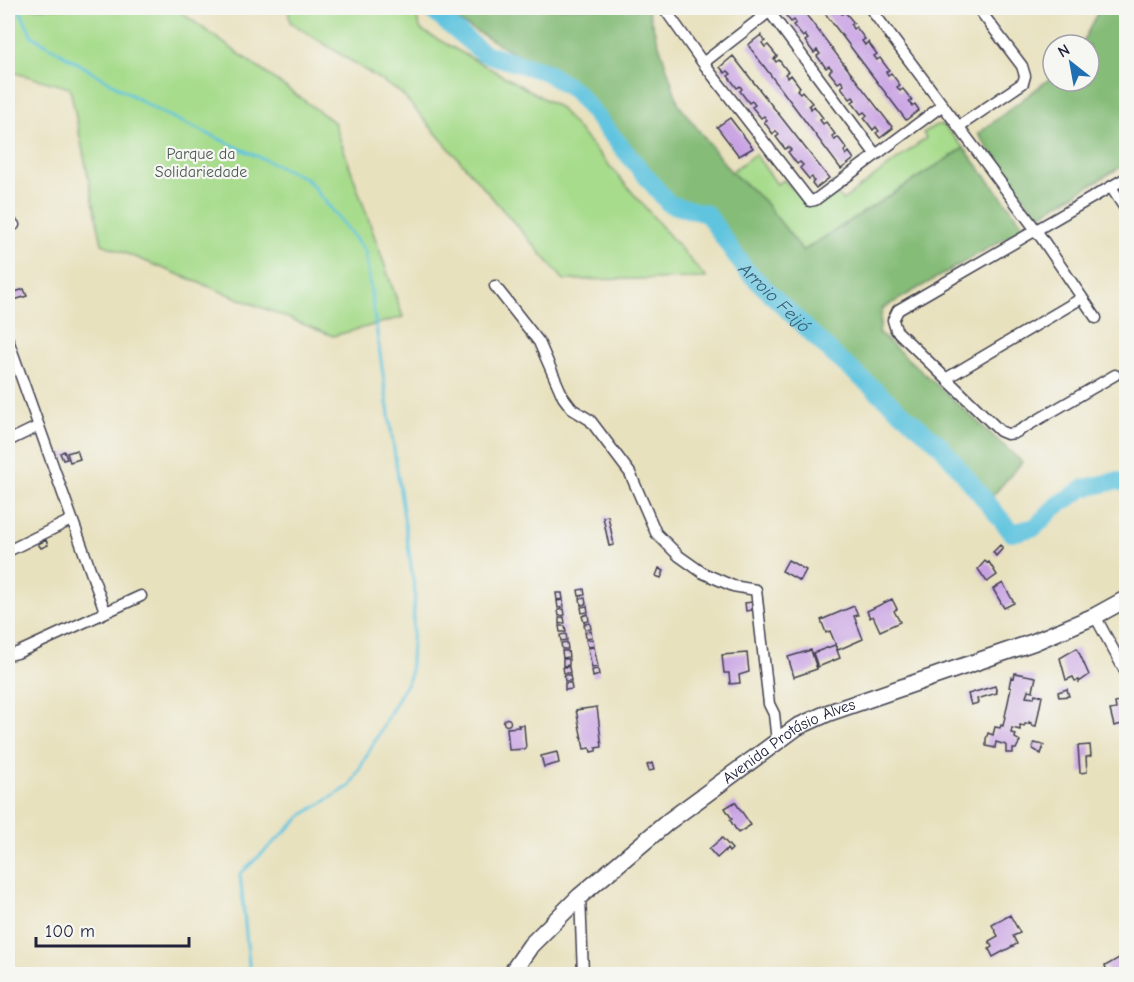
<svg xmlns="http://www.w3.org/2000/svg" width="1134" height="982" viewBox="0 0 1134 982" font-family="'Comic Neue',sans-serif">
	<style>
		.green { fill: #a7dc8c; stroke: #647f64; stroke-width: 1.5 }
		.forest { fill: #85bc78; stroke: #546f5a; stroke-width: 1.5 }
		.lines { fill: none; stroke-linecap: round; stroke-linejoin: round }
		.stream { stroke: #61c4df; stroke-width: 3 }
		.river { stroke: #61c4df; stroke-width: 18 }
		.building { fill: #c8a1e3 }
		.street-casing { stroke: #403f4f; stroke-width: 13 }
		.primary-casing { stroke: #403f4f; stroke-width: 19 }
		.street { stroke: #fff; stroke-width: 10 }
		.primary { stroke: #fff; stroke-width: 16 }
		.labels { text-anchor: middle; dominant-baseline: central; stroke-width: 4.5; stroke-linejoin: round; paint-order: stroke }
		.park-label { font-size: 16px; fill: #4a5a53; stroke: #f6f6f2 }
		.street-label { font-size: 16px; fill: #22223b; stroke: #f6f6f2 }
		.water-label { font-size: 18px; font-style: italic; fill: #385b74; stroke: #f6f6f2 }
	</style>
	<rect width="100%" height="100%" fill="#f6f6f2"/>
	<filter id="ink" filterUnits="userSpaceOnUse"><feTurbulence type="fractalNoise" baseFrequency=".0167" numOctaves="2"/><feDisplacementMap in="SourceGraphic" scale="12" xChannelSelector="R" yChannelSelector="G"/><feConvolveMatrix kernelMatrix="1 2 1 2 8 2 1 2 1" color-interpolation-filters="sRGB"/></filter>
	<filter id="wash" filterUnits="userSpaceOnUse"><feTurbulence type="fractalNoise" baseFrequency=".008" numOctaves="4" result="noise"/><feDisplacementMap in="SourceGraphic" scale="24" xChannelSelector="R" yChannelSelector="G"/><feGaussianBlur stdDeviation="1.35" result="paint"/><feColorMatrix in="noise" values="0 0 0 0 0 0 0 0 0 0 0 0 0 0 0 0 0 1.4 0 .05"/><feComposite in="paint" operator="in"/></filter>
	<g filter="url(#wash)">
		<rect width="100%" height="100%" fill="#e8e1be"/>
		<path class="green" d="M 8,8 L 175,8 L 334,122 L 403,317 L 333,336 L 102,244 L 70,88 L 8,71 Z
			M 288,8 L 413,8 L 421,30 L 559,107 L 706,278 L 564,280 L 401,93 L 290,22 Z
			M 936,125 L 943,125 L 964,148 L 803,251 L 763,200 L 731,172 L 755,154 L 777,184 L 784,180 L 808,206 L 815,207 L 837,194 L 843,200 L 926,138 L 923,133 Z"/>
		<path class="forest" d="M 435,8 L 647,8 L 679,105 L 731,172 L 763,200 L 803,251 L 964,148 L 1025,227 L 882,309 L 879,333 L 1022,462 L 989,500 L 943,442 L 813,328 L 750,268 L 710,212 L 673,200 L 580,90 Z
			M 1100,8 L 1126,8 L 1126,164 L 1038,216 L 978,134 L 1053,76 L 1053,81 L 1089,81 L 1089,45 L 1081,45 Z"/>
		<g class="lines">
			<path class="stream" d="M 19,8 L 32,36 L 158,111 L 307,179 L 365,251 L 415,593 L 410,677 L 350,786 L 304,814 L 240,874 L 250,974"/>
			<path class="river" id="s1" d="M 429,8 L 483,53 L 546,72 L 575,91 L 669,204 L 707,214 L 745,269 L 835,356 L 940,445 L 1012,533 L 1035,527 L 1055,507 L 1084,488 L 1116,481 L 1126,483"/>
		</g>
		<g id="blocks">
			<path class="building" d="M 797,8 L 801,8 L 893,128 L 880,138 L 876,133 L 879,131 L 876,127 L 873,130 L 864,118 L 867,115 L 864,112 L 861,114 L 852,102 L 855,100 L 853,97 L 850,99 L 841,87 L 844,85 L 841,81 L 838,83 L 829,72 L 832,69 L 829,66 L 826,68 L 817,56 L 820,54 L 817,50 L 814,53 L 805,41 L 808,39 L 805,35 L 803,37 L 793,25 L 796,23 L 794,20 L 791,22 L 786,16 Z
				M 821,8 L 842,8 L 839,10 L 842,14 L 845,12 L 854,23 L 851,25 L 853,29 L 856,27 L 865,39 L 862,41 L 865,45 L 868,42 L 877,54 L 874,56 L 877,60 L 880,58 L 889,70 L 886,72 L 888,75 L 891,73 L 900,85 L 897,87 L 900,91 L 903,89 L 912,100 L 909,102 L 912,106 L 915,104 L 919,110 L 906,120 Z
				M 761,35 L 765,41 L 762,43 L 765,47 L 768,45 L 777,56 L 774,59 L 776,62 L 779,60 L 788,72 L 785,74 L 788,78 L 791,75 L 800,87 L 797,90 L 800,93 L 802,91 L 812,103 L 809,105 L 811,109 L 814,106 L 823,118 L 820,120 L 823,124 L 826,122 L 835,134 L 832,136 L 835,140 L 838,137 L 847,149 L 844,151 L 846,155 L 849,152 L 854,159 L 841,169 L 748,45 Z
				M 733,56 L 829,178 L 816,188 L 812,183 L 814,181 L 812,177 L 809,179 L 800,168 L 803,165 L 800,162 L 797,164 L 788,152 L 791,150 L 788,147 L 785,149 L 776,137 L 779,135 L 776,131 L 773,134 L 764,122 L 767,120 L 764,116 L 761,118 L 752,107 L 755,105 L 752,101 L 749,103 L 740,91 L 742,89 L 740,86 L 737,88 L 728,76 L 731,74 L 728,71 L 725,73 L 720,67 Z
				M 730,118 L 753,148 L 739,156 L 717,127 Z
				M 24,289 L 27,296 L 14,300 L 12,293 Z
				M 77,450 L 80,459 L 70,462 L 67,453 Z
				M 64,451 L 67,459 L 63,460 L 60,453 Z
				M 608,516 L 614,545 L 609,546 L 603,517 Z
				M 46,540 L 48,545 L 41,548 L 38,544 Z
				M 1000,545 L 1003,548 L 996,556 L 993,552 Z
				M 788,560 L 806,570 L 800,581 L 782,571 Z
				M 985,561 L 987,563 L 989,562 L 997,575 L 987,582 L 978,569 Z
				M 659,568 L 664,571 L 661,578 L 656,576 Z
				M 1003,583 L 1014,603 L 1004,608 L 993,589 Z
				M 584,589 L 585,595 L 579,596 L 578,590 Z
				M 556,593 L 562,593 L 563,599 L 557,600 Z
				M 580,598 L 585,598 L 586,604 L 581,605 Z
				M 892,599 L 897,609 L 894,611 L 900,622 L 880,631 L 873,616 L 870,618 L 867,611 Z
				M 563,600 L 564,607 L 558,608 L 557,601 Z
				M 752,602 L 752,610 L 746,611 L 745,603 Z
				M 587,606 L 588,612 L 582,613 L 581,607 Z
				M 854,606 L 858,615 L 854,616 L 863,639 L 838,650 L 830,631 L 826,633 L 821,620 Z
				M 564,609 L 565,615 L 559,616 L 558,610 Z
				M 588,614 L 589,621 L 584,622 L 582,616 Z
				M 564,617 L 565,623 L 559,624 L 559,618 Z
				M 590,623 L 591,629 L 585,630 L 584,624 Z
				M 559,626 L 565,626 L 566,632 L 560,632 Z
				M 591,631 L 592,637 L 586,638 L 585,632 Z
				M 566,634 L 567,640 L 561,641 L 560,635 Z
				M 593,639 L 594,646 L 588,647 L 586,640 Z
				M 567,642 L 568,649 L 562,649 L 561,643 Z
				M 835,645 L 840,658 L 818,667 L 813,653 Z
				M 594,647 L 598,667 L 592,668 L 588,648 Z
				M 1077,648 L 1089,675 L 1079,682 L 1079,680 L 1075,681 L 1073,677 L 1066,680 L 1060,658 Z
				M 811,650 L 817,669 L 794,677 L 788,657 Z
				M 562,651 L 568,651 L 569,657 L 563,658 Z
				M 747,653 L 749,672 L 739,675 L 740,683 L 730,684 L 729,673 L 724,673 L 722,655 Z
				M 563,659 L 569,659 L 569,665 L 563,666 Z
				M 563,667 L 569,667 L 570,673 L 564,673 Z
				M 598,669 L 599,675 L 593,677 L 592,670 Z
				M 1015,673 L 1036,677 L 1033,691 L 1028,690 L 1026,697 L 1034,698 L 1035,694 L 1042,696 L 1036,726 L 1031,725 L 1031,723 L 1029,722 L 1029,724 L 1025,724 L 1024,726 L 1020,725 L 1020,730 L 1012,728 L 1011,733 L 1016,734 L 1015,738 L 1020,741 L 1016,749 L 1013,749 L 1013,753 L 1006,753 L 1006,745 L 996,742 L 995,748 L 986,746 L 986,739 L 988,733 L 993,735 L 995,727 L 1000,728 L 1001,725 L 1003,726 L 1011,688 L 1009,687 L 1011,677 L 1014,678 Z
				M 564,675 L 570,675 L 571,681 L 565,681 Z
				M 565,683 L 571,683 L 572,689 L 565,690 Z
				M 995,686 L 997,693 L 977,699 L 978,703 L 971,705 L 968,694 Z
				M 1067,689 L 1069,696 L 1059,697 L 1058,692 Z
				M 1126,700 L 1126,723 L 1114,726 L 1110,710 L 1116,709 L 1115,703 Z
				M 597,707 L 602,747 L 596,748 L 596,751 L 591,752 L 590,748 L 584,749 L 576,710 Z
				M503.5 722a3.5 3.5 0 1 1 7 0a3.5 3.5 0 1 1-7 0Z
				M 518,725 L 524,725 L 526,749 L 509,750 L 507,728 L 519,727 Z
				M 1034,743 L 1044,745 L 1041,754 L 1033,749 Z
				M 1090,745 L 1091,756 L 1086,757 L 1087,772 L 1080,773 L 1078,746 Z
				M 557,752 L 559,763 L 544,767 L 541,756 Z
				M 652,763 L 654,770 L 649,771 L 647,765 Z
				M 735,802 L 751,825 L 738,833 L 730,820 L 732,819 L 725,808 Z
				M 722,838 L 732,849 L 729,852 L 727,849 L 717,858 L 709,849 Z
				M 1010,915 L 1020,933 L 1013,936 L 1017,944 L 993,957 L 989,949 L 992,947 L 989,941 L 998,936 L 992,925 Z
				M 1126,954 L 1126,967 L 1120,971 L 1122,974 L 1109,974 L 1105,966 Z"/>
		</g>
	</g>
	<g filter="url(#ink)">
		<use href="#blocks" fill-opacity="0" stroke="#403f4f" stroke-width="1.5"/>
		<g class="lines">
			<defs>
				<path id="street" d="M 664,8 L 703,63 L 810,201 L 815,200 L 943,105
					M 870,8 L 1036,230 L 1096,318
					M 769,11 L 876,155
					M 703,63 L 774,8
					M 958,127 L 1023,83 L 1025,76 L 1022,66 L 978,8
					M 1111,187 L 1126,210
					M 8,228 L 14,225
					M 495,286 L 539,342 L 563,397 L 572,409 L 590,420 L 630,473 L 656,533 L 679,556 L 703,573 L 733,586 L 756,590 L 769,704 L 774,714 L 777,742
					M 8,340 L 105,611
					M 1115,375 L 1015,433 L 1007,434 L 1000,431 L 896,330 L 893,320 L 898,310 L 1126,178
					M 947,378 L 1082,298
					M 8,441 L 39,426
					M 8,551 L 71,520
					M 1095,616 L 1126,673
					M 8,655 L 17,653 L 141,596
					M 580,896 L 583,974"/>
				<g id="primary">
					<path id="s2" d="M 511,974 L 531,945 L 580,896 L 669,821 L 797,727 L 828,713 L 1034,642 L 1095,616 L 1126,599"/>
				</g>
			</defs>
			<use href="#street" class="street-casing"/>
			<use href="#primary" class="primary-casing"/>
			<use href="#street" class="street"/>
			<use href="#primary" class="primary"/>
		</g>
	</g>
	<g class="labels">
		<g class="park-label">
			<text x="201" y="154">Parque da<tspan x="201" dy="18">Solidariedade</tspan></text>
		</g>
		<g class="street-label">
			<text stroke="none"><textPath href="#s2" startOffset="366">Avenida Protásio Alves</textPath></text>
		</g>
		<g class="water-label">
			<text stroke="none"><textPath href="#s1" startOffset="465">Arroio Feijó</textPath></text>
		</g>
	</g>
	<rect width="1134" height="982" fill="none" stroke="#f6f6f2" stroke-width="30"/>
	<g transform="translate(1071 63) rotate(329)"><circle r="28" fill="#f6f6f2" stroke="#a1a1a9" stroke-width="1.5"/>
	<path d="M0-4.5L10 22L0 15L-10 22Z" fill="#1f6fb2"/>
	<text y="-9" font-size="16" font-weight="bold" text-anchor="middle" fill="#22223b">N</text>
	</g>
	<path d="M36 937v9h153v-9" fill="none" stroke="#22223b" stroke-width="3"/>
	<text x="45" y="937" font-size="18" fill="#22223b" stroke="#f6f6f2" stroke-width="4.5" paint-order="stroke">100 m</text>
</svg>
